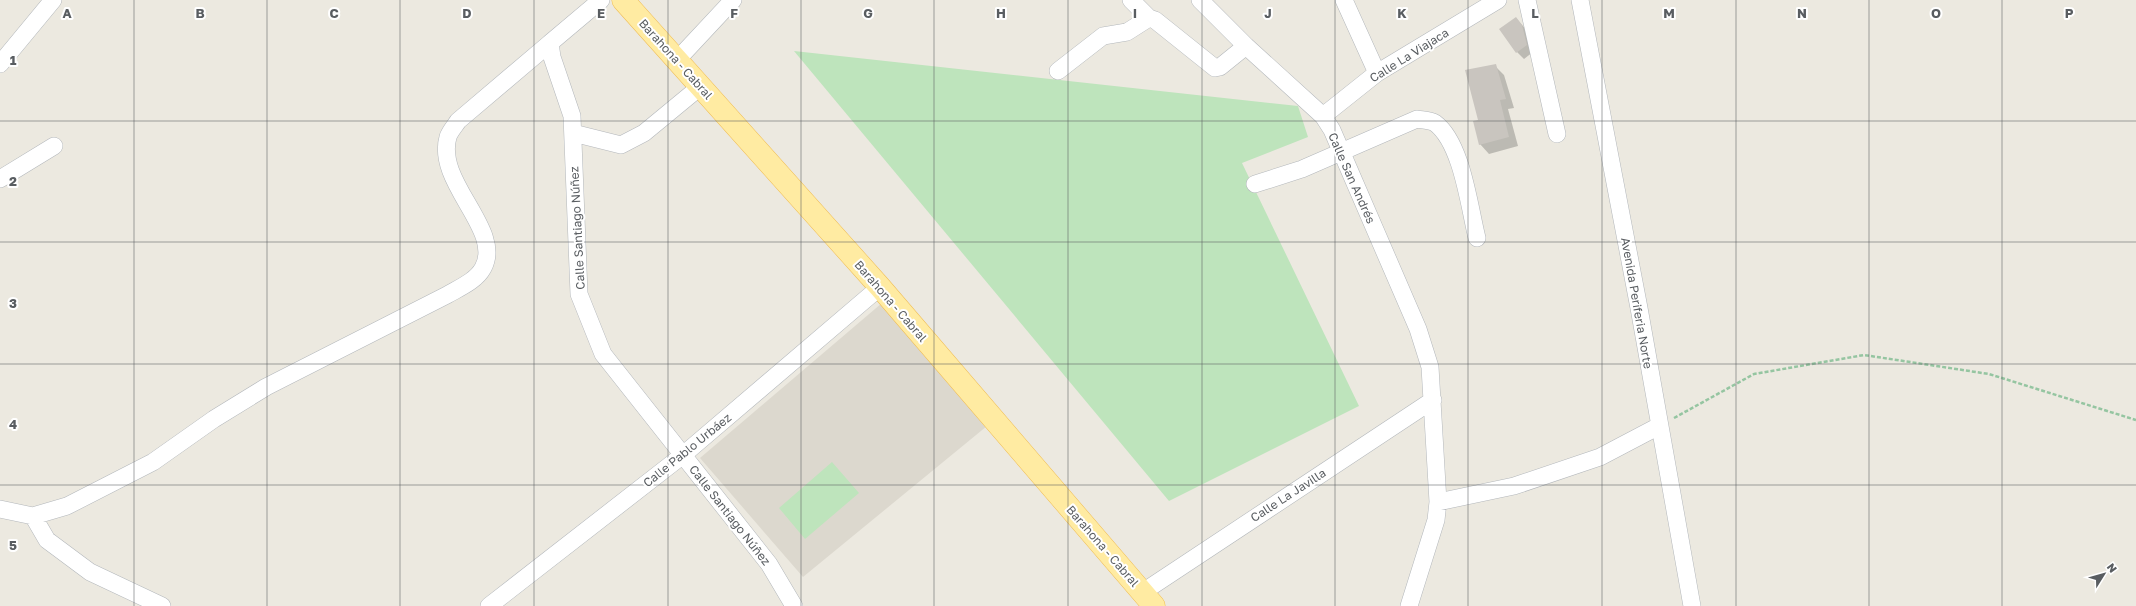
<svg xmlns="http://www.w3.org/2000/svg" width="2136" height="606" viewBox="0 0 2136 606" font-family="'Golos Text',sans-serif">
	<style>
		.education { fill: #dcd8ce }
		.green { fill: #bee4bc }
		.shadow { fill: #0003 }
		.building { fill: #c9c5bf }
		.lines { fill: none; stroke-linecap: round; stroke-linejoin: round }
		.minor-casing { stroke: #b3b7bb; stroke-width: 18 }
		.primary-casing { stroke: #f0bd54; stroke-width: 23 }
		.path { stroke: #95c5a1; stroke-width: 2.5; stroke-dasharray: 4 2; stroke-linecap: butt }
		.minor { stroke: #fff; stroke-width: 17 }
		.primary { stroke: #ffeba2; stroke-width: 22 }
		.grid { fill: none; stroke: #595d61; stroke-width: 1; stroke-opacity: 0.55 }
		.labels { text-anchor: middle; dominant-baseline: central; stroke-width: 4; stroke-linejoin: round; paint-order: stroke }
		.street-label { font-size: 12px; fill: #595d61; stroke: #fff }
		.grid-label { font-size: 13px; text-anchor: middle; font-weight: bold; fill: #595d61; stroke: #fff; stroke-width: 4; stroke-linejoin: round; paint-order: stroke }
	</style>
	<rect width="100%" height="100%" fill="#ece9e0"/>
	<path class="education" d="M 882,303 L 987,426 L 803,577 L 700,458 Z"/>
	<path class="green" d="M 794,51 L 1298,106 L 1308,137 L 1242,163 L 1359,406 L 1169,501 Z
		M 832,462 L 859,493 L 805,539 L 779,508 Z"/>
	<path class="shadow" d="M 1516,18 L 1529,33 L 1533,52 L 1524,59 L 1517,52 Z
		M 1495,66 L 1504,75 L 1514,108 L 1508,109 L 1518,146 L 1489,154 L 1480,144 Z"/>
	<path class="building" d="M 1516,17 L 1522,25 L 1527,45 L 1516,53 L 1499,29 Z
		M 1496,64 L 1506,99 L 1500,100 L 1509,137 L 1479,145 L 1473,121 L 1478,120 L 1465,70 Z"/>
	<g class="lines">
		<defs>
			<path id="minor" d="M 601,0 L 550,43 L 552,57 L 572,116 L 579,294 L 603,354 L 769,564 L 794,606
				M 1131,0 L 1149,18
				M 1200,0 L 1246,46 L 1323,116 L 1332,130 L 1418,329 L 1430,367 L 1438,502 L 1436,520 L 1409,606
				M 1344,0 L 1377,73
				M 1527,0 L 1557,134
				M 1580,0 L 1639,308 L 1692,606
				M 677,60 L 733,0
				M 0,64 L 53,0
				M 1058,71 L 1103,36 L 1127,32 L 1149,18 L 1155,20 L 1215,68 L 1220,67 L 1246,46
				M 1323,116 L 1377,73 L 1498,0
				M 573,133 L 621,145 L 644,133 L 701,86
				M 0,179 L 54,146
				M 1255,184 L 1302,169 L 1417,119 C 1422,120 1430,120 1435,123 C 1462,143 1469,206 1477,238
				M 1438,502 L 1514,486 L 1600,457 L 1659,426
				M 0,509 L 33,516 L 67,506 L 153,462 L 214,419 L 266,387 L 447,295 C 459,288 476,281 483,268 C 504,230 435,183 448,137 C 450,131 455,126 458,121 L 550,43
				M 33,516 L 47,540 L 90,572 L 162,606
				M 1143,592 L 1433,400
				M 489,606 L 683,455 L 880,287"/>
			<path id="primary" d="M 623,0 L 880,287 L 1154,606"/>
		</defs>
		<use href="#minor" class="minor-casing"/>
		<use href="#primary" class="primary-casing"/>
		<path class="path" d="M 1674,418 L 1754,374 L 1864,355 L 1989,374 L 2136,420"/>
		<use href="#minor" class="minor"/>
		<use href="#primary" class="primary"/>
	</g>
	<path class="grid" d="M 134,0 L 134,606M 267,0 L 267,606M 400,0 L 400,606M 534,0 L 534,606M 668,0 L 668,606M 801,0 L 801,606M 934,0 L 934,606M 1068,0 L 1068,606M 1202,0 L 1202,606M 1335,0 L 1335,606M 1468,0 L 1468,606M 1602,0 L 1602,606M 1736,0 L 1736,606M 1869,0 L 1869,606M 2002,0 L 2002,606M 0,121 L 2136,121M 0,242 L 2136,242M 0,364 L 2136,364M 0,485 L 2136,485"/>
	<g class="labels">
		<g class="street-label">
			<text transform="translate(1409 55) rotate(-32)">Calle La Viajaca</text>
			<text transform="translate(676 59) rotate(48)">Barahona - Cabral</text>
			<text transform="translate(1352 178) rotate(66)">Calle San Andrés</text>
			<text transform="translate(577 228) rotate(-93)">Calle Santiago Núñez</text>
			<text transform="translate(891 301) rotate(49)">Barahona - Cabral</text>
			<text transform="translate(1637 303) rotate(80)">Avenida Periferia Norte</text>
			<text transform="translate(687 450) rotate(-39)">Calle Pablo Urbáez</text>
			<text transform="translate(1288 495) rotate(-33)">Calle La Javilla</text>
			<text transform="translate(730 515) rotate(52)">Calle Santiago Núñez</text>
			<text transform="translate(1103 546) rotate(49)">Barahona - Cabral</text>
		</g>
	</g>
	<g class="grid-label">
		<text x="67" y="18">A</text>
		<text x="200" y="18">B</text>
		<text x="334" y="18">C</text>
		<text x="467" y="18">D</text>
		<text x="601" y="18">E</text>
		<text x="734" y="18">F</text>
		<text x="868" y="18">G</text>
		<text x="1001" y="18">H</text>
		<text x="1135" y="18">I</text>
		<text x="1268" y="18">J</text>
		<text x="1402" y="18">K</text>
		<text x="1535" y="18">L</text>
		<text x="1669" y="18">M</text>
		<text x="1802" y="18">N</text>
		<text x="1936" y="18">O</text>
		<text x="2069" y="18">P</text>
		<text x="13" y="65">1</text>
		<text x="13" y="186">2</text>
		<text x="13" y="308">3</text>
		<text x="13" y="429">4</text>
		<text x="13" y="550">5</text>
	</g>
	<g transform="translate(2104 574) rotate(53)" stroke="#ffffff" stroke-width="3" paint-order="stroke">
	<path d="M0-3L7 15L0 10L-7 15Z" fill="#595d61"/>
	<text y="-6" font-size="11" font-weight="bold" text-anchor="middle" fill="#595d61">N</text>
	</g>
</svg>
